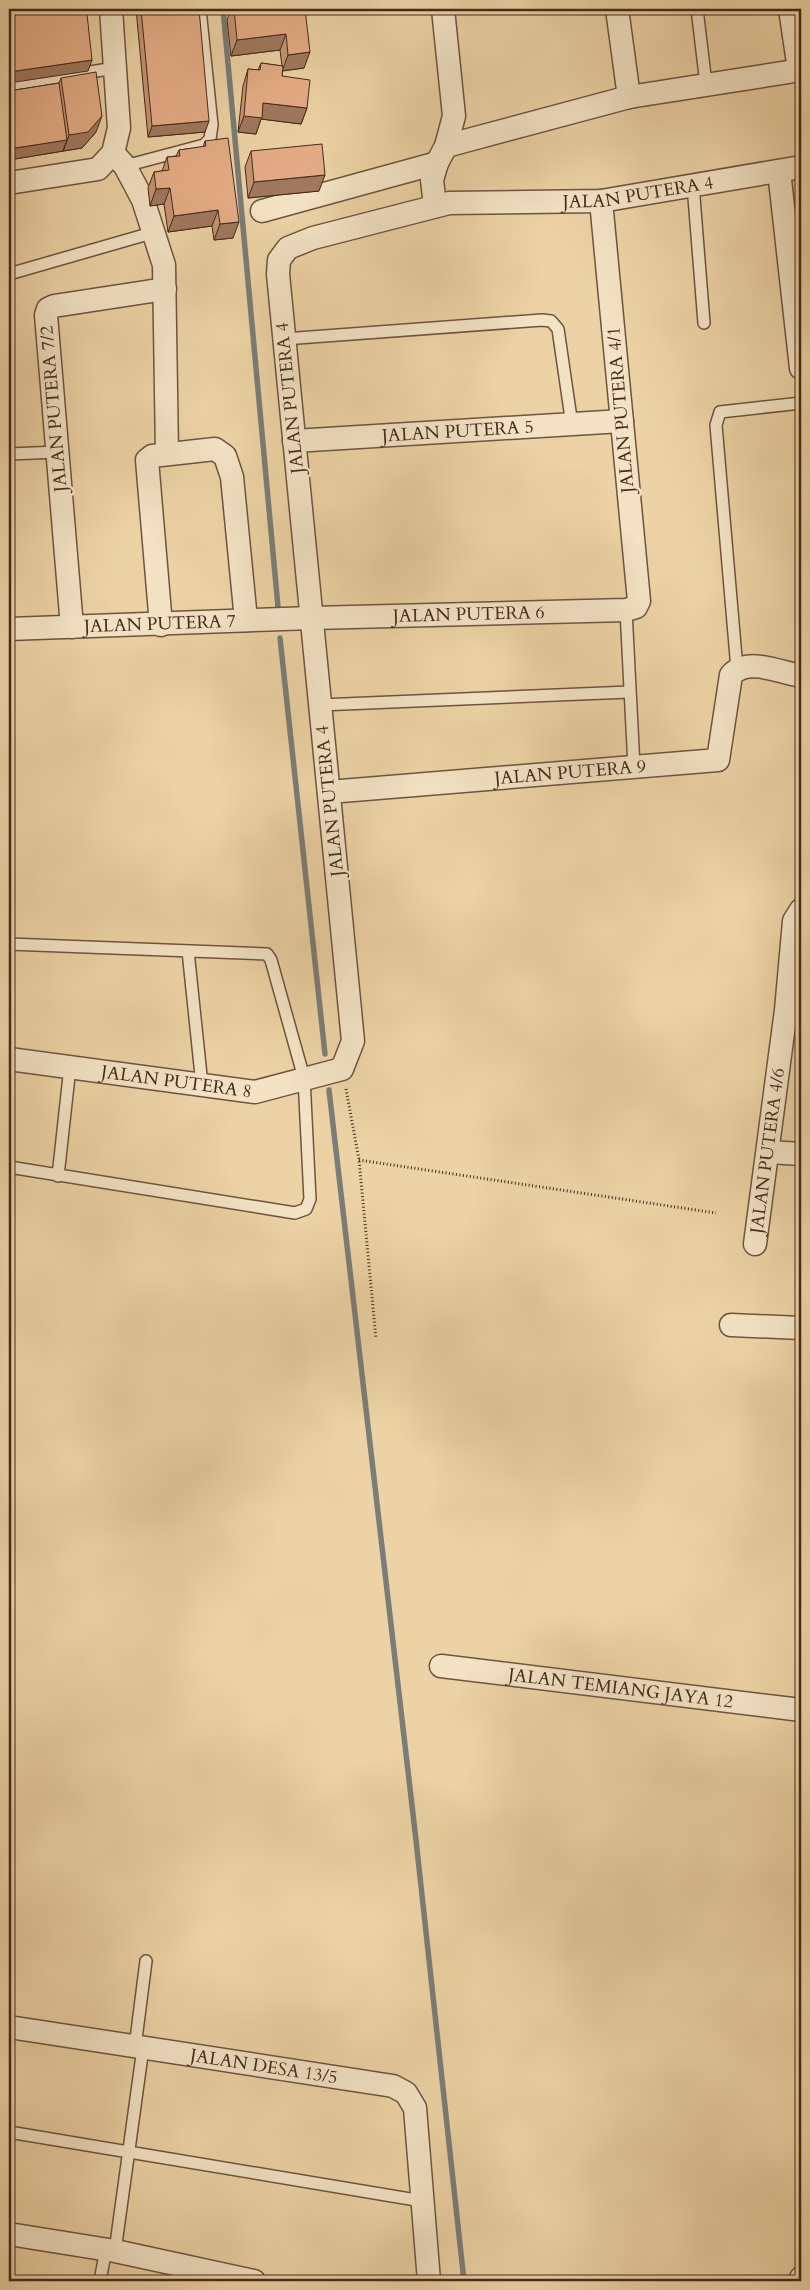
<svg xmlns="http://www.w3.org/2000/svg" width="810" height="2290" viewBox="0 0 810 2290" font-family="Cardo,serif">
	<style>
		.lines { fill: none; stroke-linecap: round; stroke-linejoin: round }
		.stream { stroke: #7b7d77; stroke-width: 5.5 }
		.service-casing { stroke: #6e543f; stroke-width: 14 }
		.minor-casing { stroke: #6e543f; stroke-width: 25 }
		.path { stroke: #442a1d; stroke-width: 3; stroke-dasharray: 1 2.5; stroke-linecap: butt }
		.service { stroke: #f3e2c4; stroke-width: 11 }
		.minor { stroke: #f3e2c4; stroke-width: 22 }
		.wall { fill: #c59573; stroke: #442a1d }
		.shaded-wall { fill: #a0795e; stroke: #442a1d }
		.building { fill: #e5ad86; stroke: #442a1d }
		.labels { text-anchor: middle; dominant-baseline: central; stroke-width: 5; stroke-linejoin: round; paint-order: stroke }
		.street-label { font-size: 18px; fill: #442a1d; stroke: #f3e2c4 }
	</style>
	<rect width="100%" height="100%" fill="#ecd2a4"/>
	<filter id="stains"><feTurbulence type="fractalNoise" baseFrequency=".004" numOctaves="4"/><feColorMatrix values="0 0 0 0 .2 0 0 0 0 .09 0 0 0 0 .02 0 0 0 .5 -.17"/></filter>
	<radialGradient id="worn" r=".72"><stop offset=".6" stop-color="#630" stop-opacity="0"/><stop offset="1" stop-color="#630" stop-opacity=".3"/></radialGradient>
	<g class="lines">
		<path class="stream" d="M 223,9 L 278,607
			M 280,638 L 325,1054
			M 329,1090 L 416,1840 L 464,2281"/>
		<defs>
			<path id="service" d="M 697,9 L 706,84
				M 9,85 L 115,68
				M 125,166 L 204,145 L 210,139 L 212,125 L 200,9
				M 693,185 L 704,323
				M 9,274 L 155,232
				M 284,339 L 542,320 L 551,321 L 558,329 L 572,425
				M 9,454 L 58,452
				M 626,610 L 634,767
				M 737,669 L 716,425 L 720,412 L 801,403
				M 320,705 L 629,692
				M 9,944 L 267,954 L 271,960 L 304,1078 L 310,1199 L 306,1209 L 295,1213 L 9,1167
				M 188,951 L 202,1085
				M 58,1176 L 70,1067
				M 135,2047 L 146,1961
				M 9,2132 L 422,2201
				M 115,2251 L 143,2048
				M 100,2281 L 106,2249"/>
			<g id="minor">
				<path d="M 617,9 L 629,97"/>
				<path d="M 790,9 L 799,70"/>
				<path d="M 446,146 L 629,97 L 801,70"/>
				<path d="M 113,153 L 125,166 L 143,200 L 164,265 L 167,454"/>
				<path d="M 779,171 L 801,368"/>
				<path d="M 9,183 L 98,169 L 113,153 L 119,128 L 111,9"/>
				<path d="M 435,206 L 432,180 L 437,163 L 446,146 L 454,116 L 443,9"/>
				<path d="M 262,211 L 437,163"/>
				<path id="s1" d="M 294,441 L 622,421"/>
				<path d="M 161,625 L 147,460 L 152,456 L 215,449 L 225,456 L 232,477 L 246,620"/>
				<path d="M 72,627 L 46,315 L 48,309 L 54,306 L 165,289"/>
				<path id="s2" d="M 9,629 L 312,618 L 626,610 L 636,607 L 639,601 L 601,201"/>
				<path id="s3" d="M 329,792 L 718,760 L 731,675 C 748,657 779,672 801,676"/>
				<path id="s4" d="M 9,1059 L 255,1092 L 342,1069 L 353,1041 L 278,274 L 279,260 L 288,248 L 313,238 L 449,203 L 601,201 L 801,167"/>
				<path d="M 769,1152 L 801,1154"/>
				<path id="s5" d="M 755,1244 L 786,1010 L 794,921 L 801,910"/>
				<path d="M 731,1325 L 801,1328"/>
				<path id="s6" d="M 441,1666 L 801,1710"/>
				<path id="s7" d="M 9,2027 L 393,2086 L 406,2093 L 415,2108 L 429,2281"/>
				<path d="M 9,2234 L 115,2251 L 254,2281"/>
				<path d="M 801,2281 L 801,2278"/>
			</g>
		</defs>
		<use href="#service" class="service-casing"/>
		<use href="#minor" class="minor-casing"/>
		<path class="path" d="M 346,1089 L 359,1160 L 376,1339
			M 359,1160 L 716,1213"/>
		<use href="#service" class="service"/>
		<use href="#minor" class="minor"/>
	</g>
	<path class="wall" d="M 136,9 L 199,9 L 205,132 L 148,137 Z
		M 231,9 L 305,9 L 304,68 L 282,71 L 282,76 L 307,108 L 301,124 L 261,119 L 256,134 L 238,132 L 243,86 L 248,69 L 258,70 L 261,63 L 282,66 L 280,50 L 231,56 L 227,20 Z
		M 61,78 L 96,132 L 82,148 L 9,160 L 9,91 L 59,83 Z
		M 205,141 L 233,238 L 214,240 L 212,226 L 168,232 L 164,204 L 150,206 L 148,188 L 154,172 L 162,171 L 167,157 L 176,156 L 179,150 L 203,147 Z
		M 251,151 L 319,191 L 248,198 L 245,167 Z"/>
	<path class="shaded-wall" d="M 286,34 L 280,50 L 231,56 L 237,40 Z
		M 310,52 L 304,68 L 282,71 L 288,55 Z
		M 92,60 L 88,71 L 9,83 L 9,72 Z
		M 263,103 L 307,108 L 301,124 L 261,119 L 256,134 L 238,132 L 244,116 Z
		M 102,116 L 96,132 L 82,148 L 63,151 L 69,135 Z
		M 209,121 L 205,132 L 148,137 L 152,126 Z
		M 67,140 L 63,151 L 9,160 L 9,149 Z
		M 325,175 L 319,191 L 248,198 L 254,182 Z
		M 170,188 L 164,204 L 150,206 L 156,189 Z
		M 218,210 L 212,226 L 168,232 L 174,216 Z
		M 239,222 L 233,238 L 214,240 L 220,224 Z"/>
	<path class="building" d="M 48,9 L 80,9 L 87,14 L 92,60 L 9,72 L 9,14 Z
		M 141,9 L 199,9 L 209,121 L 152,126 Z
		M 234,9 L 305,9 L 310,52 L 288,55 L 286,34 L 237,40 Z
		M 261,63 L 283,66 L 282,76 L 310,80 L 307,108 L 263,103 L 262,118 L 244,116 L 248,69 L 260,70 Z
		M 96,72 L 102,116 L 88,132 L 69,135 L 61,78 Z
		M 59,83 L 67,140 L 9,149 L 9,91 Z
		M 228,138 L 239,222 L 220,224 L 218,210 L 174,216 L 170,188 L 156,189 L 154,172 L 169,170 L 167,157 L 180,156 L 179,150 L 206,146 L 205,141 Z
		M 322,144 L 325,175 L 254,182 L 251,151 Z"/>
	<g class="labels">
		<g class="street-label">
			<text stroke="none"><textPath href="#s4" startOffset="1525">JALAN PUTERA 4</textPath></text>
			<text transform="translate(290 398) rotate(-96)">JALAN PUTERA 4</text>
			<text transform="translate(54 409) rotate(-95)">JALAN PUTERA 7/2</text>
			<text transform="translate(621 410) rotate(-95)">JALAN PUTERA 4/1</text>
			<text stroke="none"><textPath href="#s1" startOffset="164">JALAN PUTERA 5</textPath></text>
			<text stroke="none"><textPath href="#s2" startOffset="460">JALAN PUTERA 6</textPath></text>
			<text stroke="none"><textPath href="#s2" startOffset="151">JALAN PUTERA 7</textPath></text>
			<text stroke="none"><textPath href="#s3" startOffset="242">JALAN PUTERA 9</textPath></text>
			<text transform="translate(330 801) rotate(-96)">JALAN PUTERA 4</text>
			<text stroke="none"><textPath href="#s4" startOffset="169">JALAN PUTERA 8</textPath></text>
			<text stroke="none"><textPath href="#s5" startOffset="94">JALAN PUTERA 4/6</textPath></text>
			<text stroke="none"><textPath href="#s6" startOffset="181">JALAN TEMIANG JAYA 12</textPath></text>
			<text stroke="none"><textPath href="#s7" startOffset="258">JALAN DESA 13/5</textPath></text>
		</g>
	</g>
	<rect width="810" height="2290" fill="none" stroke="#ecd2a4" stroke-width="30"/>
	<rect x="10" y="10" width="790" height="2270" fill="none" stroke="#442a1d" stroke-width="2.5"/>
	<rect x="15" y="15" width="780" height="2260" fill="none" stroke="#442a1d"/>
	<rect width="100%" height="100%" filter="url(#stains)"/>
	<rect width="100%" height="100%" fill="url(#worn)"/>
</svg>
